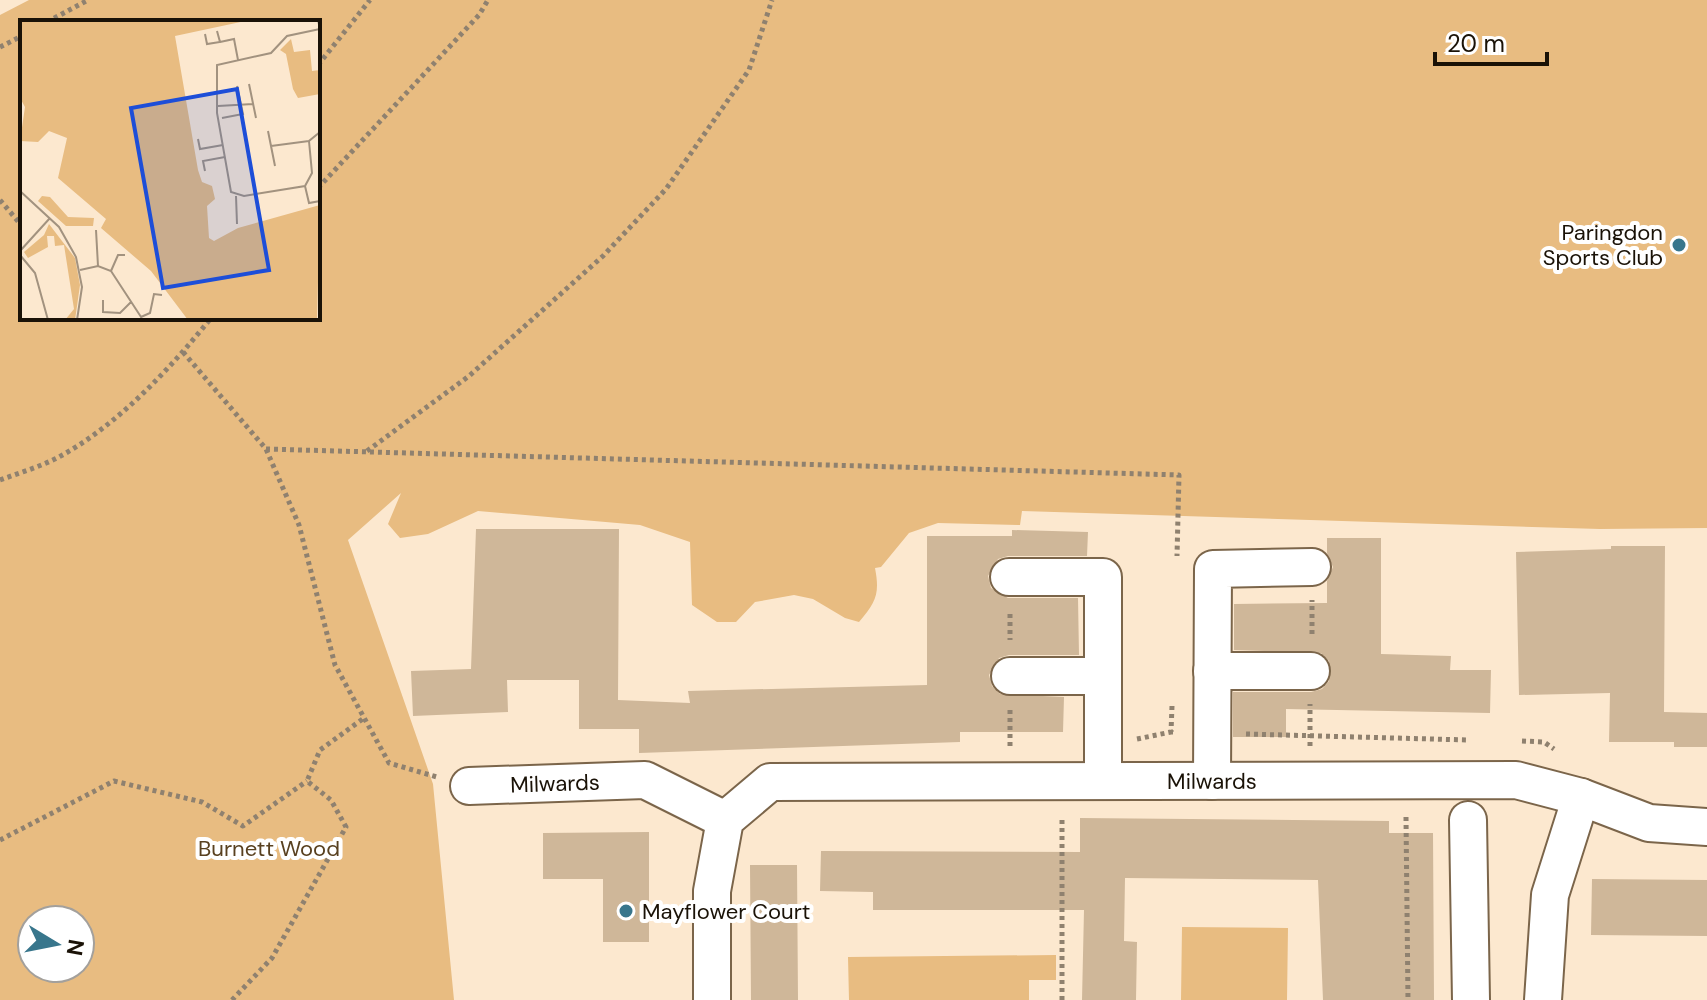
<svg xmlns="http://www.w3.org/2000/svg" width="1707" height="1000" viewBox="0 0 1707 1000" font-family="'DM Sans',sans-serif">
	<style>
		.green { fill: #e8bc81; fill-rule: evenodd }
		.building { fill: #cfb799 }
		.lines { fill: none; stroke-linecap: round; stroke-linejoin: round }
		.minor-casing { stroke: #7b654a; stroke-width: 40 }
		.path { stroke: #8f816f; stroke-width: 5; stroke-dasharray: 4 4; stroke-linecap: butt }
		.minor { stroke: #fff; stroke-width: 36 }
		.poi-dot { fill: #38768c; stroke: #fff; stroke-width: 3 }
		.labels { text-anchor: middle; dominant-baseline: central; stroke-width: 8; stroke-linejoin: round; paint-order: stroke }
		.poi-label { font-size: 22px; fill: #1a1207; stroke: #fff; text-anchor: end }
		.street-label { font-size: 22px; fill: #1a1207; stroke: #fff }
		.park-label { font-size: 22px; fill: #594120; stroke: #fff }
		.inset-road { fill: none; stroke: #a2927f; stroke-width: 2 }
		.view { fill: #1d4ed8; fill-opacity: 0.15; stroke: #1d4ed8; stroke-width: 4 }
		.inset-edge { fill: none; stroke: #1a1207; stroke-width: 4 }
	</style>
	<rect width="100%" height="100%" fill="#fce8cf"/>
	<path class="green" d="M 29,0 L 1707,0 L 1707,528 L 1600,529 L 1022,511 L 1020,525 L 938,523 L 909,533 L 881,567 L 875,568 C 880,594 876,602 859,622 L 845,618 L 813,599 L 794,595 L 755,602 L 736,622 L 717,622 L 692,605 L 690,542 L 640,525 L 478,511 L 428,534 L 400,538 L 388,524 L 401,493 L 348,540 L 433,784 L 454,1000 L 0,1000 L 0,15 ZM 22,22 L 318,22 L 318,318 L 22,318 ZM 32,920 L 80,920 L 80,968 L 32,968 Z
		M 1182,927 L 1288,928 L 1287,1000 L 1181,1000 Z
		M 1056,955 L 1056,980 L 1029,980 L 1029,1000 L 849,1000 L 848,957 Z"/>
	<path class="building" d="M 476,529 L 619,529 L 618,700 L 690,703 L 688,691 L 927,685 L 927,536 L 1012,536 L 1012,530 L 1088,532 L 1087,556 L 1008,556 L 998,559 L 988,576 L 991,588 L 1008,598 L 1078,598 L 1079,655 L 1009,655 L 999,658 L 989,675 L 992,686 L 1000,694 L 1064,697 L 1063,732 L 960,732 L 960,742 L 639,753 L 639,729 L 579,729 L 579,680 L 507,680 L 508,712 L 413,716 L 411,671 L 471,669 Z
		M 1327,538 L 1381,538 L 1381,654 L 1451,656 L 1450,670 L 1491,670 L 1490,713 L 1286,709 L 1286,737 L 1233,737 L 1233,692 L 1311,692 L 1322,689 L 1329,681 L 1329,661 L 1321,653 L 1234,650 L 1234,604 L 1327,603 L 1327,581 L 1333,567 L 1327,553 Z
		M 1611,546 L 1665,546 L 1664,712 L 1707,713 L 1707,747 L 1674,747 L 1674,742 L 1609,742 L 1610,693 L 1519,695 L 1516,552 L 1611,549 Z
		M 1080,818 L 1389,821 L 1389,833 L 1433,833 L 1434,1000 L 1323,1000 L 1318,880 L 1125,878 L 1124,941 L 1137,942 L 1136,1000 L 1082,1000 L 1084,910 L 873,910 L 873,892 L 820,891 L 821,851 L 1080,852 Z
		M 649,832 L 649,942 L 603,942 L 603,879 L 543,879 L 543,833 Z
		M 750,865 L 797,865 L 798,1000 L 751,1000 Z
		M 1592,879 L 1707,880 L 1707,936 L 1591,935 Z"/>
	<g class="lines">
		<defs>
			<g id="minor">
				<path d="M 1009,577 L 1103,577 L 1103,781"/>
				<path d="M 1212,671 L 1311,671"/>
				<path d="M 1010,676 L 1103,676"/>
				<path d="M 1212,781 L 1213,569 L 1312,567"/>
				<path id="s1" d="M 469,786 L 645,780 L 725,820"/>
				<path d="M 1468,820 L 1471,1000"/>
				<path id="s2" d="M 712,1000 L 712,891 L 725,820 L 770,782 L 1516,780 L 1581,797 L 1649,823 L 1707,827"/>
				<path d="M 1543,1000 L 1550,895 L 1581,797"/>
			</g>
		</defs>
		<use href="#minor" class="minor-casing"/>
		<path class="path" d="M 47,22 L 88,0
			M 0,47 L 22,36
			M 318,65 L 370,0
			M 318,188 L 479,15 L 488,0
			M 0,200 L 22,226
			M 183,352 L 266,449 L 299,525 L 335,665 L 389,763 L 437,777
			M 266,449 L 1179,475 L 1177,556
			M 367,451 L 469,376 L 603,256 L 666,189 L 749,70 L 772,0
			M 0,480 C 19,473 39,467 57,458 C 117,426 169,370 211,318
			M 1010,614 L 1010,640
			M 1312,634 L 1312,600
			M 1172,706 L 1171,732 L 1176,732
			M 1010,710 L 1010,748
			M 1246,734 L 1468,740
			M 1137,739 L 1171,732
			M 1522,741 L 1544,742 L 1554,749
			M 1310,746 L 1310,704
			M 1406,817 L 1408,1000
			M 0,840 L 114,781 L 202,802 L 243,826 L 307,781
			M 232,1000 L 272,958 L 346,827 L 331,800 L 307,781 L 320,750 L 364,718
			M 1062,1000 L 1062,817"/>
		<use href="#minor" class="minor"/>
	</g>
	<g class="poi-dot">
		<circle cx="1679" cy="245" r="8"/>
		<circle cx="626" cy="911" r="8"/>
	</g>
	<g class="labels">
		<g class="poi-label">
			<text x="1663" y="232">Paringdon<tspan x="1663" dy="25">Sports Club</tspan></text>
			<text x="642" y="911" text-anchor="start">Mayflower Court</text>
		</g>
		<g class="street-label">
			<text stroke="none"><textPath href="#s2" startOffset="682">Milwards</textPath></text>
			<text stroke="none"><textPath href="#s1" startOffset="86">Milwards</textPath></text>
		</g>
		<g class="park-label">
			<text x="269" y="848">Burnett Wood</text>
		</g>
	</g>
	<g transform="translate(20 20)">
		<rect width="300" height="300" fill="#fce8cf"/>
		<path d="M 0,0 L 230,0 L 155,16 L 178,150 L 182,162 L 192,166 L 195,179 L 187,186 L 189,218 L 194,221 L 218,208 L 300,185 L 297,300 L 168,300 L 131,251 L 81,208 L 86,199 L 38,158 L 47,118 L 29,111 L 18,122 L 0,121 L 5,87 L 0,78 ZM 271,19 L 274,32 L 290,30 L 292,51 L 300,50 L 300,74 L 278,78 L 273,69 L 266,34 L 260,30 ZM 22,176 L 30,177 L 48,197 L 74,198 L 73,206 L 46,206 L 18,181 ZM 29,204 L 55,238 L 60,265 L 55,300 L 45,300 L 54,289 L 44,225 L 35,226 L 34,216 L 27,216 L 28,227 L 8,238 L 4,232 L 24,215 Z" fill="#e8bc81"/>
		<path class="inset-road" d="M 298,0 L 300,9 L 267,16 L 251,33 L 197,45 L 197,93 L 211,172 L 224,176 L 285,166 L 292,153 L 289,121 L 300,112M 185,14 L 187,24 L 200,22 L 197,11M 200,22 L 214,19 L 218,40M 229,64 L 236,98M 198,86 L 233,84M 202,98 L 223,94 L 217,66M 248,111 L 255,146M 178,119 L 180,129 L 203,125M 251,126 L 289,121M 185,151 L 183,141 L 205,137M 285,166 L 289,183 L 300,181M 0,171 L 39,207 L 56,237 L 62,267 L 57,300M 216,176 L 217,204M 76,210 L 78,246M 0,231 L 30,198M 0,235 L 15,253 L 28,300M 60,250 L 78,246 L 91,251 L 123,300M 91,251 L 98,235 L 105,235M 83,280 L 83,292 L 100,293 L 111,282M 121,297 L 130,293 L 134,274 L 142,275"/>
		<path class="view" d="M 217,69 L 249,250 L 143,268 L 111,88 Z"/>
		<rect width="300" height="300" class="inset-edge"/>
	</g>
	<g transform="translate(56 944) rotate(100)"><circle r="38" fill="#ffffff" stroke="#a3a09c" stroke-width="2"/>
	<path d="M0-6L14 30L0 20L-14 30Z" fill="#38768c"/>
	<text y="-12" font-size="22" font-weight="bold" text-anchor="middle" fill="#1a1207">N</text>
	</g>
	<path d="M1435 52v12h112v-12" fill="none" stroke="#1a1207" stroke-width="4"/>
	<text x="1447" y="52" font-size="24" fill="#1a1207" stroke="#ffffff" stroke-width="6" paint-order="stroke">20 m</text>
</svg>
